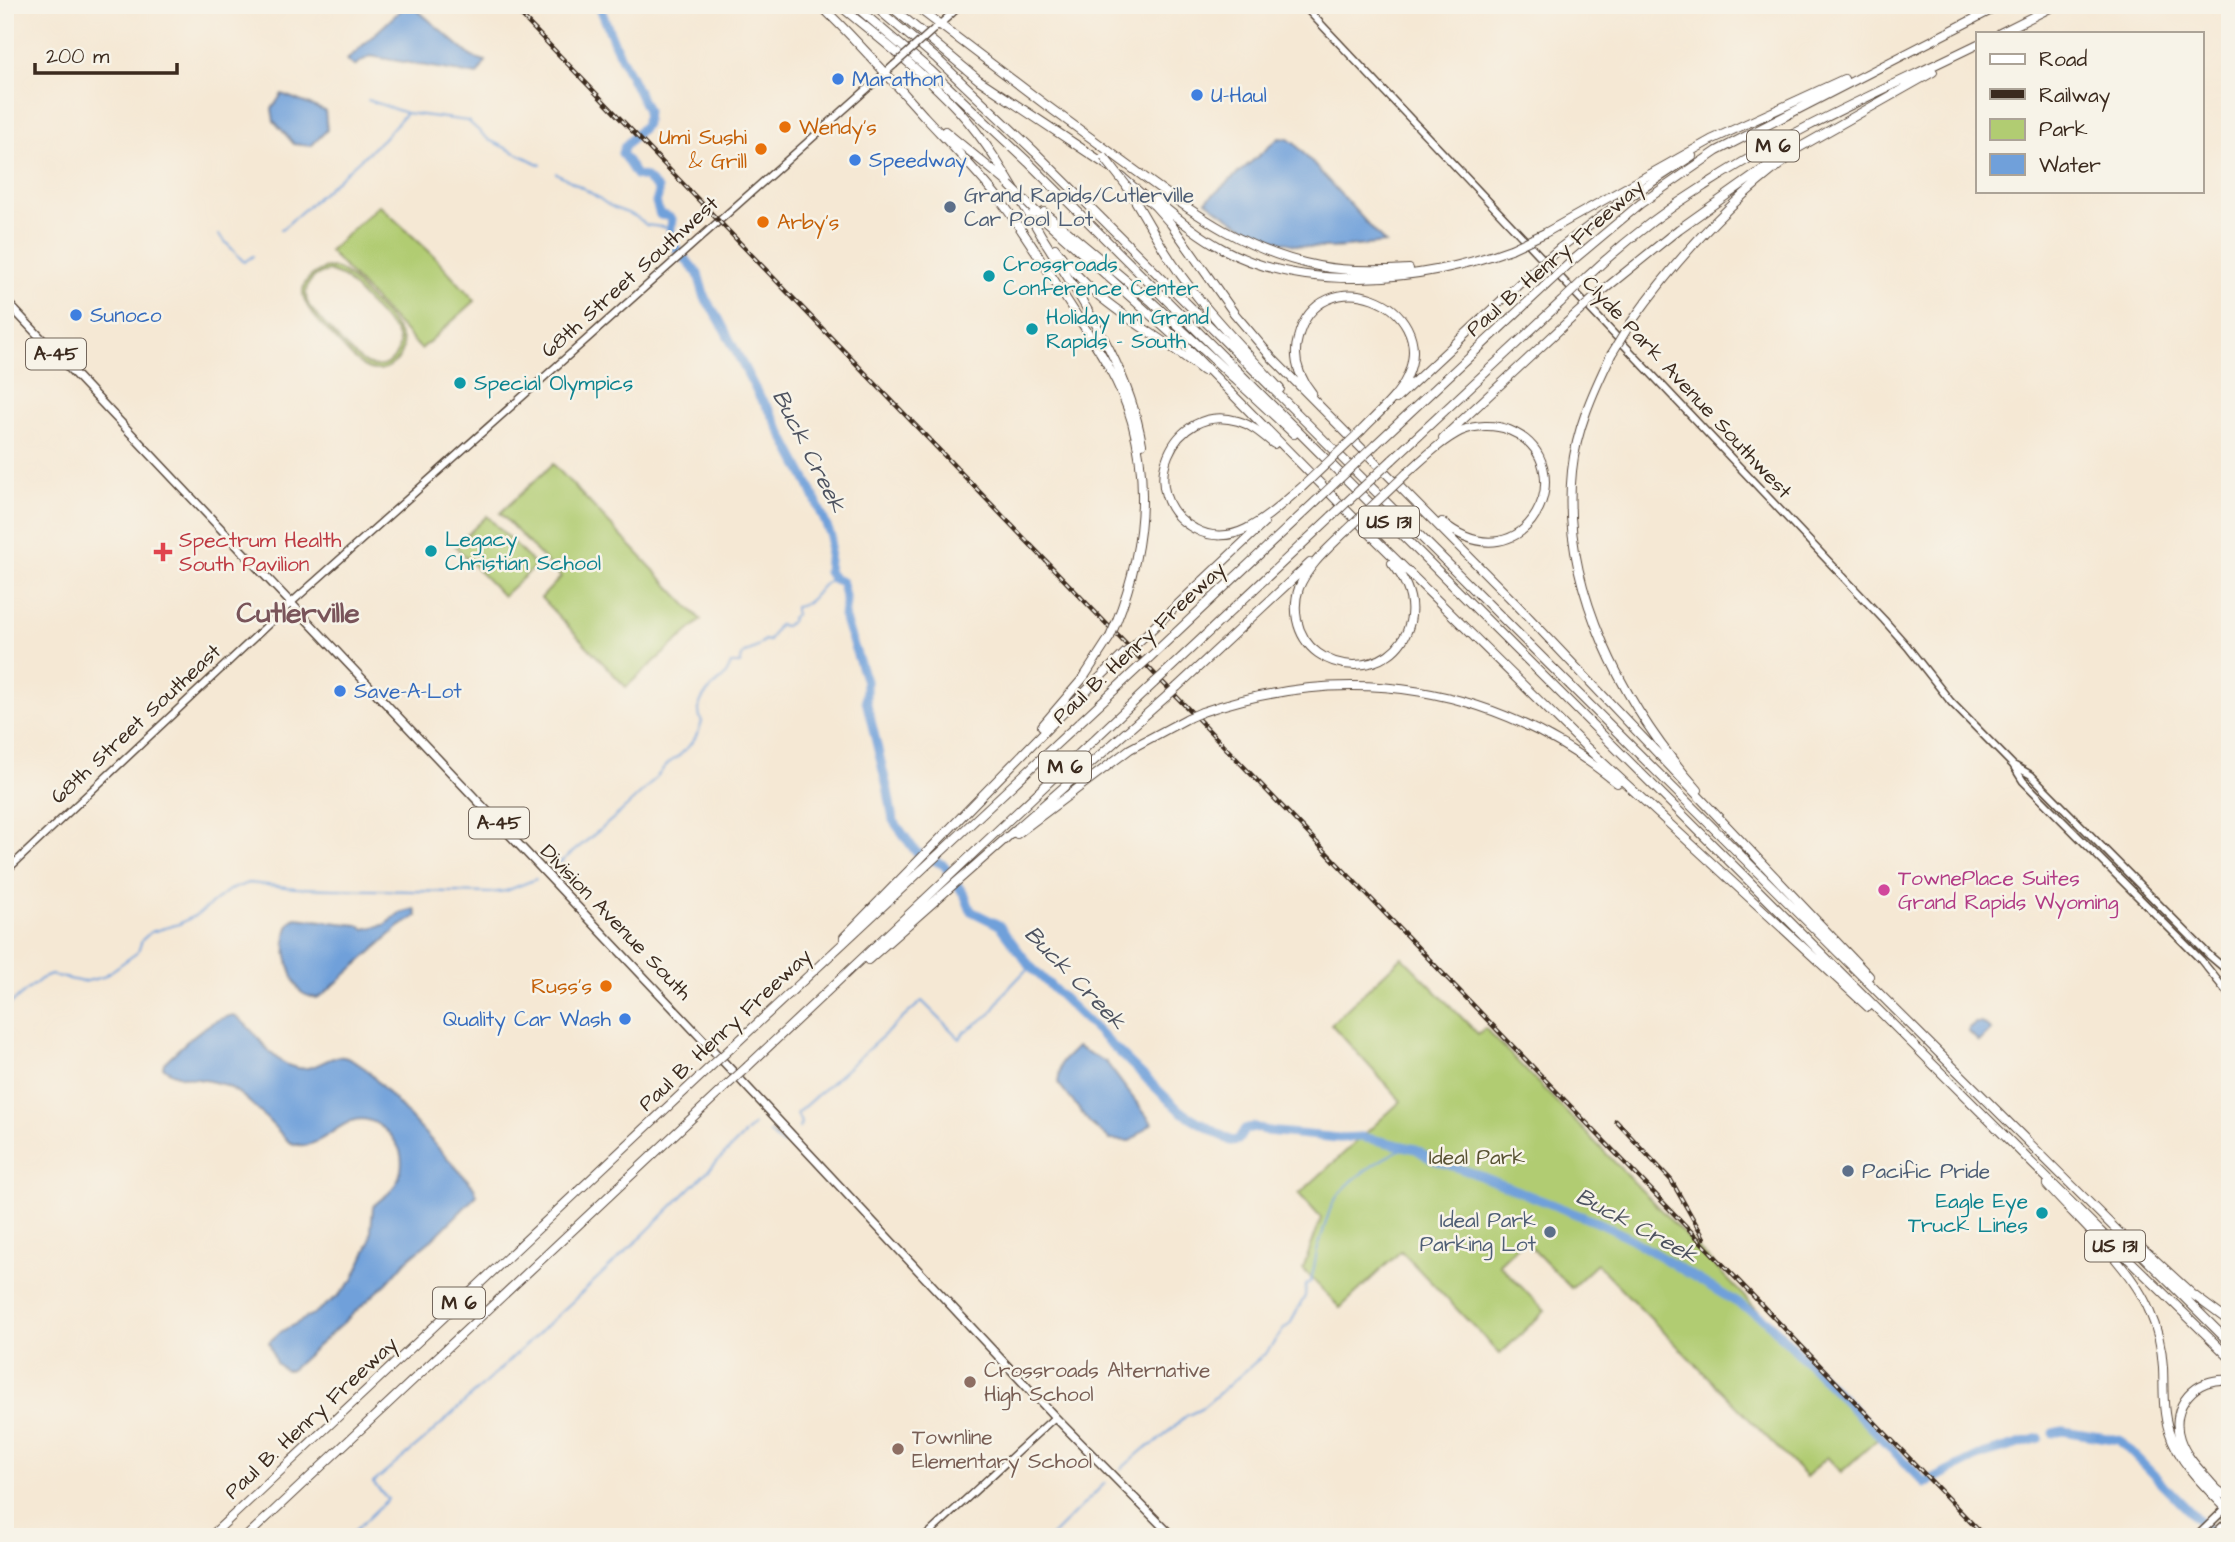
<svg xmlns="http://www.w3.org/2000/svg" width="2235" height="1542" viewBox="0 0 2235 1542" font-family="'Architects Daughter',sans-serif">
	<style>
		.green { fill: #b1cc72; stroke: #767b48; stroke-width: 2; fill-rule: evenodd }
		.water { fill: #70a0da; stroke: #56657c; stroke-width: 2 }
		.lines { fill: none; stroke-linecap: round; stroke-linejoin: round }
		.stream { stroke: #70a0da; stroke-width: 2 }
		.river { stroke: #70a0da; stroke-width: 9 }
		.secondary-casing { stroke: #574639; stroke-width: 9 }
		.primary-casing { stroke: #574639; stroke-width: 10 }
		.motorway-casing { stroke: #574639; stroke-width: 10 }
		.secondary { stroke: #fff; stroke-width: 6 }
		.primary { stroke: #fff; stroke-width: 7 }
		.motorway { stroke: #fff; stroke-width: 8 }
		.rail-casing { stroke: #3b2a1e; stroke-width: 4.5 }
		.rail { stroke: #f7f3e8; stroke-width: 2; stroke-dasharray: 5; stroke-linecap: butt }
		.secondary-bridge-casing { stroke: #574639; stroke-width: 9; stroke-linecap: butt }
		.motorway-bridge-casing { stroke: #574639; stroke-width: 10; stroke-linecap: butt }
		.secondary-bridge { stroke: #fff; stroke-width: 6 }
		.motorway-bridge { stroke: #fff; stroke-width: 8 }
		.shop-dot { fill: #3f7fe0; stroke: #f7f3e8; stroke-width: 2.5 }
		.food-dot { fill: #e8710a; stroke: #f7f3e8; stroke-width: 2.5 }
		.service-dot { fill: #5c6f8a; stroke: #f7f3e8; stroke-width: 2.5 }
		.culture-dot { fill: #0f9aa8; stroke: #f7f3e8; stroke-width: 2.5 }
		.health-dot { fill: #e0444e; stroke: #f7f3e8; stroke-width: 2.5 }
		.hotel-dot { fill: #d1479c; stroke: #f7f3e8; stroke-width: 2.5 }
		.education-dot { fill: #8d6e63; stroke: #f7f3e8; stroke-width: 2.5 }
		.labels { text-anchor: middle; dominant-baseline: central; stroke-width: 5; stroke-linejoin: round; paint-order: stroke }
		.shield { fill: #f7f3e8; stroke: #73665b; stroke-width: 2 }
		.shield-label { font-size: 19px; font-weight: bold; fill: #3b2a1e }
		.shop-label { font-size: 21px; fill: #366cbe; stroke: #f7f3e8; text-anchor: start }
		.food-label { font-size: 21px; fill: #c56008; stroke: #f7f3e8; text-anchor: start }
		.service-label { font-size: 21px; fill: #4e5e75; stroke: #f7f3e8; text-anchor: start }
		.street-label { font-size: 21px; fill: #3b2a1e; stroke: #f7f3e8 }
		.culture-label { font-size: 21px; fill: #0d838f; stroke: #f7f3e8; text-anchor: start }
		.health-label { font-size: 21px; fill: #be3a42; stroke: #f7f3e8; text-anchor: start }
		.hotel-label { font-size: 21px; fill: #b23c85; stroke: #f7f3e8; text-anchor: start }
		.park-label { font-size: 21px; fill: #585233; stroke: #f7f3e8 }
		.education-label { font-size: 21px; fill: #785e54; stroke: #f7f3e8; text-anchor: start }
		.water-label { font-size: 23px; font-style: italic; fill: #4e5360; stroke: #f7f3e8 }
		.district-label { font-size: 28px; font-weight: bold; fill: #79545a; stroke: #f7f3e8 }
	</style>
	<rect width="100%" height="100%" fill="#f7f3e8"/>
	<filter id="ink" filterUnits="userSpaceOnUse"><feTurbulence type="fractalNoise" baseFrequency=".0143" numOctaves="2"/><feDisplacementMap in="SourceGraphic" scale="14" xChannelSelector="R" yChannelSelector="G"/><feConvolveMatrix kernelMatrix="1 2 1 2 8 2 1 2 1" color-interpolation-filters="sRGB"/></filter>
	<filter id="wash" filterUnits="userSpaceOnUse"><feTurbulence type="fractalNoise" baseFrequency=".00686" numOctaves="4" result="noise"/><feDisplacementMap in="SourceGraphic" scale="28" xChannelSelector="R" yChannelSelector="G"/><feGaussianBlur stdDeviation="1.57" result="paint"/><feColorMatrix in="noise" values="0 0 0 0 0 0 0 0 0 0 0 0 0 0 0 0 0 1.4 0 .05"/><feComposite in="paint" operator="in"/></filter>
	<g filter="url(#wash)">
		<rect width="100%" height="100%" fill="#f5e8d4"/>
		<path class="green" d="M 379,205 L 433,255 L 475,301 L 421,349 L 329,251 Z
			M 326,268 C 331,268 337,268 341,271 C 352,276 360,289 368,297 C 384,314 423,345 390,366 C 384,370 376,371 370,369 C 357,365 346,350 337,341 C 317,319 278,287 326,268 ZM 328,271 L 344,277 L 395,331 C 400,340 401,348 395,356 C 389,366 377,369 367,364 C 353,358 320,319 309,306 C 301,289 310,275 328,271 Z
			M 553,464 L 701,620 L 626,687 L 541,598 L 561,577 L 500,513 Z
			M 487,516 L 536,566 L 503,596 L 455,546 Z
			M 1402,957 L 1478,1034 L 1485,1028 L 1880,1437 L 1841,1472 L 1827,1457 L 1806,1477 L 1597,1264 L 1571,1288 L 1524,1240 L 1499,1264 L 1545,1311 L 1500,1354 L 1401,1251 L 1340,1308 L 1303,1269 L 1321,1218 L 1299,1194 L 1401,1101 L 1331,1024 Z"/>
		<path class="water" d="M 403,8 L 416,9 L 472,57 L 486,61 L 477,75 L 370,56 L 354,66 L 347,60 Z
			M 282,94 L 325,111 L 327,130 L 311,146 L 294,144 L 274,121 L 272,109 Z
			M 1279,138 L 1288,139 L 1295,144 L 1385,243 C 1366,245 1345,248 1325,248 C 1282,248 1239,228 1206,201 Z
			M 415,909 L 417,916 L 399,927 L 324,994 L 317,998 C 311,997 306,996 301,992 C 289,978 276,927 296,918 L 358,925 L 364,929 L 384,925 L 400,913 Z
			M 234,1015 C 256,1028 266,1057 290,1066 C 316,1076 328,1051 347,1058 C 353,1060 360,1065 366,1069 L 474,1187 L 477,1195 L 435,1237 L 407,1260 L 387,1283 L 291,1370 L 285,1370 L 276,1363 L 269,1342 L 279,1333 L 315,1313 L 338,1296 L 353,1280 L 370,1242 L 373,1207 C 379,1199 388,1196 393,1188 C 403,1175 405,1156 396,1143 C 392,1135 385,1129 377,1124 C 343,1103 323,1159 289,1142 C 272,1125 248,1096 227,1086 C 207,1077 179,1081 163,1067 L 164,1063 C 184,1044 206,1020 234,1015 Z
			M 1975,1023 L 1982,1023 L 1991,1030 L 1979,1042 L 1969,1032 L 1969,1028 Z
			M 1077,1047 L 1106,1062 L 1152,1123 L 1131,1141 L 1110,1140 L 1090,1123 L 1058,1083 L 1061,1063 Z"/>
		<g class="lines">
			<path class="stream" d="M 368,100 L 406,113 L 468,121 L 489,140 L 541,165
				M 556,173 C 572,182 590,191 604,202 C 616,212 636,212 646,225 L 669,228
				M 281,230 L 383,139 L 405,114
				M 219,235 L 244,262 L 253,256
				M 558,864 C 590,838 640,799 664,768 C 668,762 676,759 681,754 C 690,746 699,734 702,722 C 692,702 708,691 722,679 C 726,676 729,669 731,664 L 740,664 L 743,654 L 757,647 L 764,640 L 769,641 L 778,625 L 785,626 L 791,622 L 792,617 L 795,615 L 795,607 C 816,604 818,582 834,579
				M 5,1008 L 41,979 L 51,975 L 83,982 L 103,977 L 138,952 L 142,940 L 151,932 L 179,924 L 200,913 L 229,890 L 249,883 L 295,888 L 490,893 L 506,891 L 536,879
				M 799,1128 L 801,1123 L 797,1113 L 922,1001 L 960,1039 L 964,1032 L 991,1014 L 1004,993 L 1030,966
				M 770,1133 L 780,1143 L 785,1144
				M 1121,1469 L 1145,1448 L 1156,1443 L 1186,1416 L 1201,1409 L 1267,1352 L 1284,1329 L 1290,1324 L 1305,1296 L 1306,1285 L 1310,1283 C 1315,1269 1315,1255 1320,1241 C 1324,1230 1327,1216 1332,1205 C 1343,1182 1382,1158 1404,1148
				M 348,1537 L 388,1499 L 373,1483 L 424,1440 L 635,1243 L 754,1125
				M 1051,1537 L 1105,1483"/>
			<path class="river" d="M 599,5 L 615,45 L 647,110 L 646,124 L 625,146 L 622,153 L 636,175 L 645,177 L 658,189 L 658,196 L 656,202 L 660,215 L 667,216 L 672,219 L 670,236 L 676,248 L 698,274 L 705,298 L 719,319 L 759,396 L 770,411 L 809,485 L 831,536 L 828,572 L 834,579 L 842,582 L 846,601 L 844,617 L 866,681 L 866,700 L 888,791 L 893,820 L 916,852 L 944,865 L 965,896 L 971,911 L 999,925 L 1030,966 L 1180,1111 L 1231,1141 L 1238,1140 L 1245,1129 L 1254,1127 L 1267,1131 L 1339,1138 L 1362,1137 L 1416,1149 L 1431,1159 L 1473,1173 L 1601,1224 L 1626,1236 L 1766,1320 L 1925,1483 L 1979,1456 L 2039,1438
				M 2053,1433 L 2063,1431 L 2119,1440 L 2215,1537"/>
		</g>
	</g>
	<g filter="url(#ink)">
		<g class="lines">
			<defs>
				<path id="secondary" d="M 1303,5 L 1884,620 L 1907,646 L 1951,702 L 2013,765 L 2023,781 L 2201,960 L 2230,996
					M 938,26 L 961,5
					M 2015,766 L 2031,775 L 2210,956 L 2230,973
					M 5,872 L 292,602 L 894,65
					M 925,1537 L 1055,1417
					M 2196,1537 L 2228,1506
					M 2211,1537 L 2230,1519"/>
				<path id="primary" d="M 5,300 L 707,1044 L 1055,1417 L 1173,1537"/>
				<path id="motorway" d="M 820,5 C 857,40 891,79 925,117 C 952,146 979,173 1003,204 C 1027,236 1048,271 1070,305 C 1094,342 1120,379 1132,422 C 1151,491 1142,558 1116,623
					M 839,5 C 880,39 923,72 959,111 C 992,147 1016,193 1041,235 C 1082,301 1129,366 1142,444
					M 854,5 L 930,70 L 1028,162 L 2105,1236 L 2230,1358
					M 873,5 L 937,59 L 1035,152 L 2230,1343
					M 889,5 L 979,80 L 1111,168
					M 914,5 L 1047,106
					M 2000,33 L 2056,5
					M 1046,105 C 1077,128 1109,151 1140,174 C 1197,216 1248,252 1318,266 C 1348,272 1379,271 1409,269
					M 945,131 L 1008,183
					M 1122,177 L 1155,206 L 1171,224 L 1234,313 L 1272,358 L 1516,604 L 1759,860
					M 1153,198 C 1175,216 1197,235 1223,249 C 1307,294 1424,281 1511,249
					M 1033,209 L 1186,347 L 1364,528 L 1586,747 L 1868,1007
					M 1044,212 L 1152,302 L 1294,434
					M 1545,233 L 1711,140 L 1844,79
					M 1157,238 C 1190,296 1236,341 1280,389
					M 1055,248 C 1097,308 1150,327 1203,371
					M 1560,248 L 1614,207 L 1692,156
					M 1572,261 L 1640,204 L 1717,151 L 2001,5
					M 1587,277 C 1623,243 1662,212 1704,186 C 1790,130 1886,89 1978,44
					M 1601,292 L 1679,229 L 1772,163 L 1933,72
					M 1630,324 C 1674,262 1725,205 1786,160
					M 1611,355 C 1593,392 1576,430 1572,471 C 1560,586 1624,707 1698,790
					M 1312,393 C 1299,377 1292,359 1298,338 C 1318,257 1441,301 1407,377 C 1398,397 1377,414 1362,430
					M 1396,399 L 1532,272
					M 1443,438 L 1574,316
					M 1274,444 C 1263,435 1252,425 1238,421 C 1172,401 1132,496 1195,529 C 1211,538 1230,537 1246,529 C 1267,519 1285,501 1302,487
					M 1376,444 L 1545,286
					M 1392,460 L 1561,302
					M 1406,474 C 1423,459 1441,441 1461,431 C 1476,425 1494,424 1509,430 C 1587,462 1526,590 1442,522
					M 1346,531 C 1329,548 1308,565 1299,588 C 1295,599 1295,609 1297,620 C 1309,678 1396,681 1410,622 C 1415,600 1406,580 1392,563
					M 1136,644 L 1264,523
					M 1149,658 L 1316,501
					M 1165,673 L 1332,516
					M 1177,687 L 1310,563
					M 1202,712 C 1349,662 1496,684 1617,783
					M 1042,726 L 1084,677 L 1110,637
					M 1017,834 L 1130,749 L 1188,718
					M 1757,858 L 1869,976
					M 844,937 L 1049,727 L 1125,653
					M 868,960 L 1167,696
					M 731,1048 L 1139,667
					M 748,1066 L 1154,683
					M 2047,1185 C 2078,1220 2132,1268 2149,1310 C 2157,1328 2162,1347 2163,1367 C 2164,1388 2162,1410 2169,1431 C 2178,1461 2204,1486 2226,1508 L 2230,1508
					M 2139,1245 L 2192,1294 L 2230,1322
					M 2230,1380 C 2196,1376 2169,1406 2180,1439 C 2185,1454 2195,1465 2205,1476 C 2212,1484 2219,1494 2230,1497
					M 210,1537 L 708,1069
					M 246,1537 L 725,1087"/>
			</defs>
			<use href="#secondary" class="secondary-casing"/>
			<use href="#primary" class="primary-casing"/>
			<use href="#motorway" class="motorway-casing"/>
			<use href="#secondary" class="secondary"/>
			<use href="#primary" class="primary"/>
			<use href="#motorway" class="motorway"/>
			<defs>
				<path id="rail" d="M 511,5 L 1985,1537
					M 1616,1121 L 1671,1180 L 1704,1238"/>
			</defs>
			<use href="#rail" class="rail-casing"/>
			<use href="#rail" class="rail"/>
			<defs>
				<path id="secondary-bridge" d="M 894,65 L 934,29"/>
				<path id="motorway-bridge" d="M 1104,157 L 1126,185 L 1157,238
					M 1009,185 L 1033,209
					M 1511,249 L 1545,233
					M 1532,272 L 1560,248
					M 1545,286 L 1572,261
					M 1561,302 L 1587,277
					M 1574,316 L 1601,292
					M 1611,355 L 1630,324
					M 1302,487 L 1362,430
					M 1316,501 L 1376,444
					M 1332,516 L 1392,460
					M 1346,531 L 1406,474
					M 1110,637 L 1116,623
					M 1125,653 L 1136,644
					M 1139,667 L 1149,658
					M 1154,683 L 1165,673
					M 1167,696 L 1177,687
					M 1188,718 L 1202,712
					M 708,1069 L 731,1048
					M 725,1087 L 748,1066"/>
			</defs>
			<use href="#secondary-bridge" class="secondary-bridge-casing"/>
			<use href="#motorway-bridge" class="motorway-bridge-casing"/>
			<use href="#secondary-bridge" class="secondary-bridge"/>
			<use href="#motorway-bridge" class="motorway-bridge"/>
		</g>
	</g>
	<g class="shop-dot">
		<circle cx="838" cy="79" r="7"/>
		<circle cx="1197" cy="95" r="7"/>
		<circle cx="855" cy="160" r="7"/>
		<circle cx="76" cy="315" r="7"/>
		<circle cx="340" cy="691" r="7"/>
		<circle cx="625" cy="1019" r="7"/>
	</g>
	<g class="food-dot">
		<circle cx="785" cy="127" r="7"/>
		<circle cx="761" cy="149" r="7"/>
		<circle cx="763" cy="222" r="7"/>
		<circle cx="606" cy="986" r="7"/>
	</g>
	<g class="service-dot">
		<circle cx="950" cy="207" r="7"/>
		<circle cx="1848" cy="1171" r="7"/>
		<circle cx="1550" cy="1232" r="7"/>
	</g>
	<g class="culture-dot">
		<circle cx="989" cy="276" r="7"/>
		<circle cx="1032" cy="329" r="7"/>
		<circle cx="460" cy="383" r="7"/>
		<circle cx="431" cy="551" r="7"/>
		<circle cx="2042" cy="1213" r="7"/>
	</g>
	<path class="health-dot" d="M159.5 541.5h7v7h7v7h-7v7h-7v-7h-7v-7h7z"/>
	<circle class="hotel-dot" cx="1884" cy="890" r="7"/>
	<g class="education-dot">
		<circle cx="970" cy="1382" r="7"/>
		<circle cx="898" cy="1449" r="7"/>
	</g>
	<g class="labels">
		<g class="shield">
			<rect x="1747" y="130.5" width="52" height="31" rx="5"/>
			<rect x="26" y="338.5" width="60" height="31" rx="5"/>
			<rect x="1359" y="506.5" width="60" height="31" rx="5"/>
			<rect x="1039" y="751.5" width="52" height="31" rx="5"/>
			<rect x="469" y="807.5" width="60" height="31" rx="5"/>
			<rect x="2085" y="1230.5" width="60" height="31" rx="5"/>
			<rect x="433" y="1287.5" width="52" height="31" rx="5"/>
		</g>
		<g class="shield-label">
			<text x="1773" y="146">M 6</text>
			<text x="56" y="354">A-45</text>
			<text x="1389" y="522">US 131</text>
			<text x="1065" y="767">M 6</text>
			<text x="499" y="823">A-45</text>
			<text x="2115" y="1246">US 131</text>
			<text x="459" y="1303">M 6</text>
		</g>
		<g class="shop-label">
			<text x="852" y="79">Marathon</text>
			<text x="1211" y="95">U-Haul</text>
			<text x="869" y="160">Speedway</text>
			<text x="90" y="315">Sunoco</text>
			<text x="354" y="691">Save-A-Lot</text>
			<text x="611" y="1019" text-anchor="end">Quality Car Wash</text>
		</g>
		<g class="food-label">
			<text x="799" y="127">Wendy's</text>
			<text x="747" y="137" text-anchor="end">Umi Sushi<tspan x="747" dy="24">&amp; Grill</tspan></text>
			<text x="777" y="222">Arby's</text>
			<text x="592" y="986" text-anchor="end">Russ's</text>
		</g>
		<g class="service-label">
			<text x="964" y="195">Grand Rapids/Cutlerville<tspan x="964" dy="24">Car Pool Lot</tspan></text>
			<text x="1862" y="1171">Pacific Pride</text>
			<text x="1536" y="1220" text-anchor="end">Ideal Park<tspan x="1536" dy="24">Parking Lot</tspan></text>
		</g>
		<g class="street-label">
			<text transform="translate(1555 258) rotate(-41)">Paul B. Henry Freeway</text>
			<text transform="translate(630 277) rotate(-42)">68th Street Southwest</text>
			<text transform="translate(1687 387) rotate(47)">Clyde Park Avenue Southwest</text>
			<text transform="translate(1139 643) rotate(-43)">Paul B. Henry Freeway</text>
			<text transform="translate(136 724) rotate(-43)">68th Street Southeast</text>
			<text transform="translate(616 922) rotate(46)">Division Avenue South</text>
			<text transform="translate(725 1030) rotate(-43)">Paul B. Henry Freeway</text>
			<text transform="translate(311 1418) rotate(-43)">Paul B. Henry Freeway</text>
		</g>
		<g class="culture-label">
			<text x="1003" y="264">Crossroads<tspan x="1003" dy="24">Conference Center</tspan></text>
			<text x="1046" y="317">Holiday Inn Grand<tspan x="1046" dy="24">Rapids - South</tspan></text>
			<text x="474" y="383">Special Olympics</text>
			<text x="445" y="539">Legacy<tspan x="445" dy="24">Christian School</tspan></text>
			<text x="2028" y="1201" text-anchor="end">Eagle Eye<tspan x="2028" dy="24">Truck Lines</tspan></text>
		</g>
		<g class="health-label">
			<text x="179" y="540">Spectrum Health<tspan x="179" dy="24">South Pavilion</tspan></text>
		</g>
		<g class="hotel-label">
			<text x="1898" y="878">TownePlace Suites<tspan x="1898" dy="24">Grand Rapids Wyoming</tspan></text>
		</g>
		<g class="park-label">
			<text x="1477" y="1157">Ideal Park</text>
		</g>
		<g class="education-label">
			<text x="984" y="1370">Crossroads Alternative<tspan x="984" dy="24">High School</tspan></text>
			<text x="912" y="1437">Townline<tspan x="912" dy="24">Elementary School</tspan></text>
		</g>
		<g class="water-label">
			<text transform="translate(809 451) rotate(63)">Buck Creek</text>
			<text transform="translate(1075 978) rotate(46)">Buck Creek</text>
			<text transform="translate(1637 1226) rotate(28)">Buck Creek</text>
		</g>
		<g class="district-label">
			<text x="298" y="613">Cutlerville</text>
		</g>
	</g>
	<rect width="2235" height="1542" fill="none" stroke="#f7f3e8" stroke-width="28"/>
	<rect x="1976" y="32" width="228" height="161" fill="#f7f3e8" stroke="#aca397" stroke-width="2"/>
	<rect x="1990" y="54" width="35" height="10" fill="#ffffff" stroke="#aca397" stroke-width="2"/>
	<text x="2039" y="66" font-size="21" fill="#3b2a1e">Road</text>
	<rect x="1990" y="89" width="35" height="10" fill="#3b2a1e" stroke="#aca397" stroke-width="2"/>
	<text x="2039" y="102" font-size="21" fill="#3b2a1e">Railway</text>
	<rect x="1990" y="119" width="35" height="21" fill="#b1cc72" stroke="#aca397" stroke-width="2"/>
	<text x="2039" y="136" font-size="21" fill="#3b2a1e">Park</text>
	<rect x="1990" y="154" width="35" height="21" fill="#70a0da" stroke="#aca397" stroke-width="2"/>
	<text x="2039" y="172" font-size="21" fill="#3b2a1e">Water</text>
	<path d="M35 63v10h142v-10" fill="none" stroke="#3b2a1e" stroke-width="3.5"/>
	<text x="46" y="63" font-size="21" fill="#3b2a1e" stroke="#f7f3e8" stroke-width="5" paint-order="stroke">200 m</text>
</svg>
